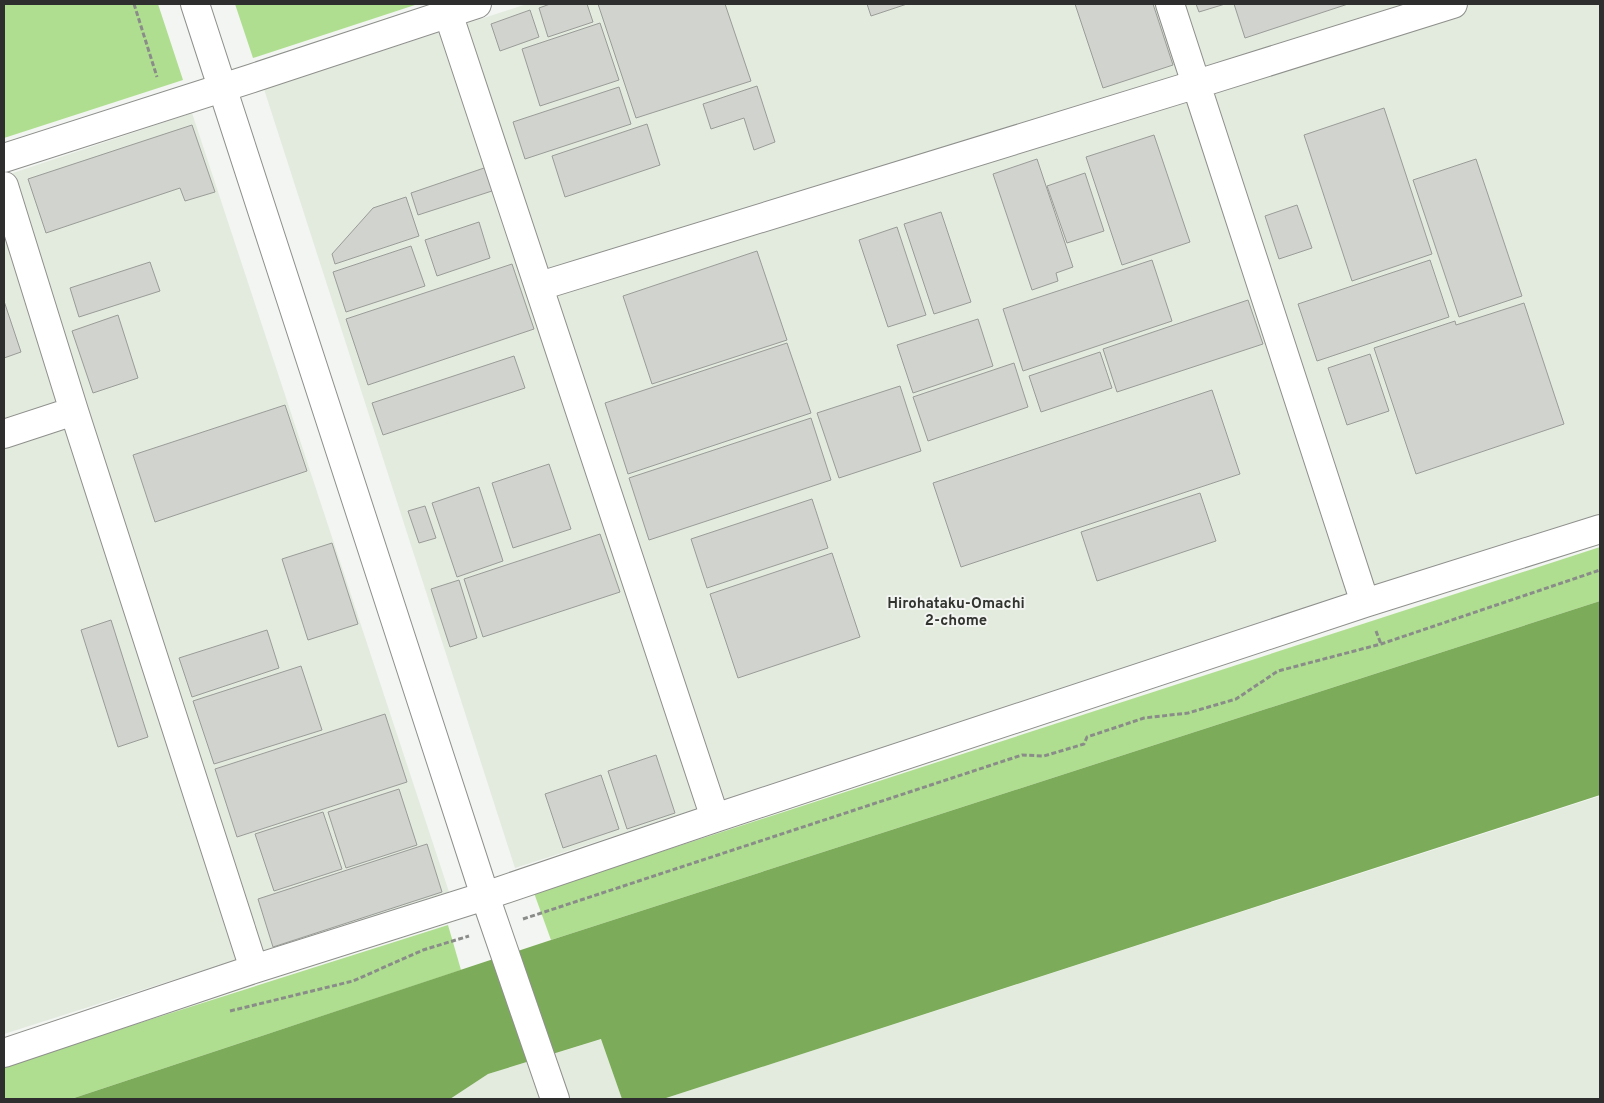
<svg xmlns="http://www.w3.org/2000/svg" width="1604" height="1103" viewBox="0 0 1604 1103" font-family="Overpass,sans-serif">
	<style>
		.built { fill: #e3eade }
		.green { fill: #b0de90 }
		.water { fill: #7cab59 }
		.building { fill: #d1d3cf; stroke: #9a9c98 }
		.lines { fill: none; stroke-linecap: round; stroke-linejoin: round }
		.minor-casing { stroke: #8e908c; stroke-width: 30 }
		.path { stroke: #8a8c89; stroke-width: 3; stroke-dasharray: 5 2.5; stroke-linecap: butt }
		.minor { stroke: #fff; stroke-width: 28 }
		.labels { text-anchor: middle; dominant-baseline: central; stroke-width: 4; stroke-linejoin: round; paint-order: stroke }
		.neighbourhood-label { font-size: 15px; font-weight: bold; fill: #323430; stroke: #f2f5f1 }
	</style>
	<rect width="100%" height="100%" fill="#f2f5f1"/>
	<path class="built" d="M 527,4 L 1600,4 L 1600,518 L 515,868 L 264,89 Z
		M 192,113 L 449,892 L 4,1034 L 4,176 Z
		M 1600,796 L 1600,1099 L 663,1099 Z
		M 602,1039 L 622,1099 L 450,1099 L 488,1074 Z"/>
	<path class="green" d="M 4,4 L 158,4 L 183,80 L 4,138 Z
		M 235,4 L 418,4 L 253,58 Z
		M 1600,547 L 1600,601 L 551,940 L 534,893 Z
		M 448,925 L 461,970 L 71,1099 L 4,1099 L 4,1066 Z"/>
	<path class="water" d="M 1600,601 L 1600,795 L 663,1099 L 622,1099 L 601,1039 L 488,1074 L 450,1099 L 71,1099 L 551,940 Z"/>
	<path class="building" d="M 550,4 L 587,4 L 593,22 L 548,37 L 539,8 Z
		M 598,4 L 725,4 L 751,81 L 636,118 Z
		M 867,4 L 907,4 L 871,16 Z
		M 1075,4 L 1153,4 L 1173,65 L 1103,88 Z
		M 1196,4 L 1225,4 L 1199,12 Z
		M 1234,4 L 1348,4 L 1245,38 Z
		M 530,10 L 539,37 L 500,51 L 491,24 Z
		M 600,23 L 619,80 L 540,106 L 522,49 Z
		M 757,86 L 775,142 L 754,150 L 744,118 L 711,129 L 703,104 Z
		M 619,87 L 631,124 L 525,159 L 513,122 Z
		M 1384,108 L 1432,254 L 1352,281 L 1304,135 Z
		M 647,124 L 660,165 L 565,197 L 552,156 Z
		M 192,125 L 215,192 L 185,201 L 180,188 L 46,233 L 28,179 Z
		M 1154,135 L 1190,242 L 1122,265 L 1086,157 Z
		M 1037,159 L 1073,267 L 1056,273 L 1058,281 L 1032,290 L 993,174 Z
		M 1476,159 L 1522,296 L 1459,317 L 1413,180 Z
		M 487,167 L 495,190 L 418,215 L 411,193 Z
		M 1085,173 L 1104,231 L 1067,243 L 1047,186 Z
		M 406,197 L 419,236 L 335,264 L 332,254 L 373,208 Z
		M 1297,205 L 1312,248 L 1279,259 L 1265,216 Z
		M 941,212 L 971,302 L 934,314 L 904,224 Z
		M 479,222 L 490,258 L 437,276 L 425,240 Z
		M 897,227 L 926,315 L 888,327 L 859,240 Z
		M 411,246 L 425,286 L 346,312 L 333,272 Z
		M 757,251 L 787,340 L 652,384 L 623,296 Z
		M 1152,260 L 1172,321 L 1023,371 L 1003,309 Z
		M 1430,260 L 1449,317 L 1317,361 L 1298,304 Z
		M 150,262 L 160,291 L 79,317 L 70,288 Z
		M 512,264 L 534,329 L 368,385 L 346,319 Z
		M 1248,300 L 1263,344 L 1117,392 L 1103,349 Z
		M 4,301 L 21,352 L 4,358 Z
		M 1524,303 L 1564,424 L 1416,474 L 1374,348 L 1455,321 L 1456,325 Z
		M 118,315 L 138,378 L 93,393 L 72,331 Z
		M 978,319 L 993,366 L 913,393 L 897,345 Z
		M 787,343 L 811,413 L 628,474 L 605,403 Z
		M 1100,352 L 1112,388 L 1041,412 L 1029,376 Z
		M 1370,354 L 1389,411 L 1347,425 L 1328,368 Z
		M 514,356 L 525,388 L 383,435 L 372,403 Z
		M 1014,363 L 1028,407 L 928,441 L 913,397 Z
		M 900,386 L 921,451 L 839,478 L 817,413 Z
		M 1212,390 L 1240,474 L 961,567 L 933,483 Z
		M 285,405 L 307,471 L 155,522 L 133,455 Z
		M 811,418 L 831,480 L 649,540 L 629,478 Z
		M 549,464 L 571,529 L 513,548 L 492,483 Z
		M 479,487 L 503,561 L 457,577 L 432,503 Z
		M 1200,493 L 1216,541 L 1097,581 L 1081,532 Z
		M 812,499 L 828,548 L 707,588 L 691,539 Z
		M 425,506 L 436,538 L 419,543 L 408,511 Z
		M 600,534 L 620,592 L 483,637 L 464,579 Z
		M 332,543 L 358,624 L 308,640 L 282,559 Z
		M 832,553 L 860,637 L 738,678 L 710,594 Z
		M 459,580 L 477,638 L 450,647 L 431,589 Z
		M 111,620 L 148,737 L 118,747 L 81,630 Z
		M 267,630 L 279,668 L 192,697 L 179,658 Z
		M 301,666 L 322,730 L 214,764 L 193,701 Z
		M 385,714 L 407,782 L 237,837 L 215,769 Z
		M 656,755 L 675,813 L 627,829 L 608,771 Z
		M 601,775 L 619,829 L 563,848 L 545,794 Z
		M 399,789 L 417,845 L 346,868 L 328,812 Z
		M 323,812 L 342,869 L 274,891 L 255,834 Z
		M 427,844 L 442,892 L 273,947 L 258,899 Z"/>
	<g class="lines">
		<defs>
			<path id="minor" d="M 195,4 L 485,896 L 555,1099
				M 1170,4 L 1365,603
				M 448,13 L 715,818
				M 4,158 L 253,78 L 477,4
				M 4,186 L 74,411 L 254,969
				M 540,286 L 1197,84 L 1453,4
				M 4,434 L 74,411
				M 4,1053 L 254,969 L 485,896 L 715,818 L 1365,603 L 1600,529"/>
		</defs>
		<use href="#minor" class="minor-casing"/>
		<path class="path" d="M 134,4 L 157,77
			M 1376,631 L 1381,644
			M 523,919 L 1022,755 L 1044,756 L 1084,744 L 1087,737 L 1144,718 L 1188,713 L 1236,699 L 1278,671 L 1381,644 L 1600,570
			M 230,1011 L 353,981 L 423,950 L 469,936"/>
		<use href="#minor" class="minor"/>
	</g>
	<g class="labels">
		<g class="neighbourhood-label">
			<text x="956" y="604">Hirohataku-Omachi<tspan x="956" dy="17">2-chome</tspan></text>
		</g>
	</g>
	<rect width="1604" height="1103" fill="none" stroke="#2d2e2d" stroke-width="10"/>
</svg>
